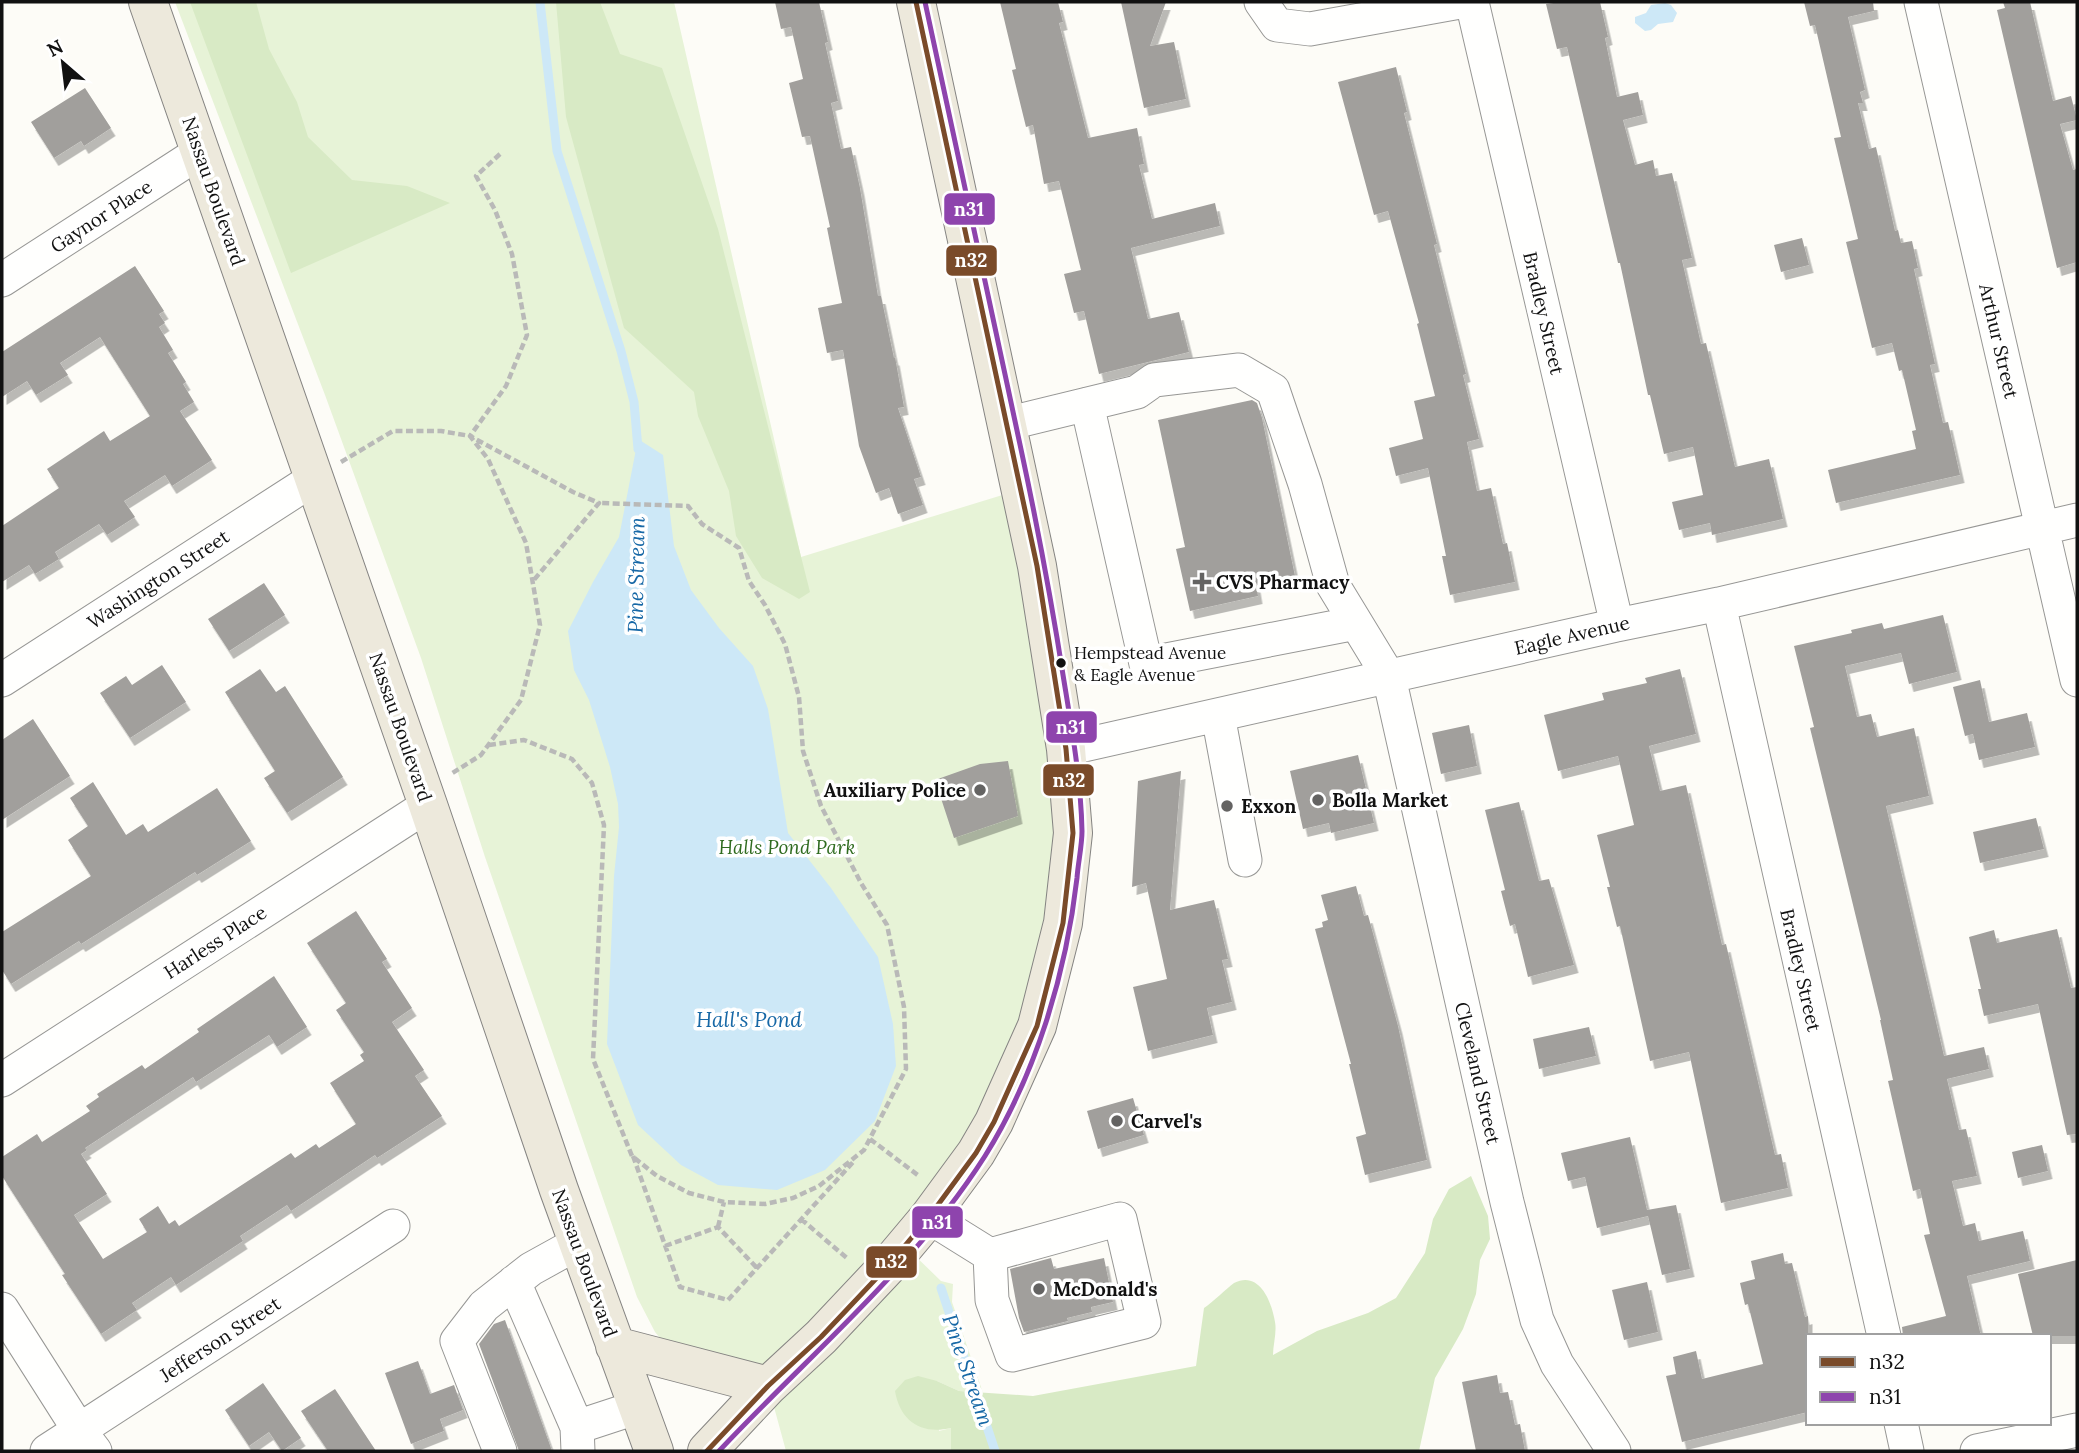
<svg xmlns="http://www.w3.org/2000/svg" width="2079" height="1453" viewBox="0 0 2079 1453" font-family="Lora,serif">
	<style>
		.green { fill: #e7f3d7 }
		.forest { fill: #d8eac5 }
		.water { fill: #cde8f7 }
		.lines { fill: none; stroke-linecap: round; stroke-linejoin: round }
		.stream { stroke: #cde8f7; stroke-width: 9 }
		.building { fill: #a19f9c; filter: url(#shadow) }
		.minor-casing { stroke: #979795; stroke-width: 35 }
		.major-casing { stroke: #858482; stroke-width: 40 }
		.path { stroke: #b9b9b8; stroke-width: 4.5; stroke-dasharray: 7 3.5; stroke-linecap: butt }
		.minor { stroke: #fffffe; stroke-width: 33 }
		.major { stroke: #ede9dc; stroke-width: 38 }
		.bus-1-casing { stroke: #fff; stroke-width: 10 }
		.bus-2-casing { stroke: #fff; stroke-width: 10 }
		.bus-1 { stroke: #7a4b2a; stroke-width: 5 }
		.bus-2 { stroke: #8e44ad; stroke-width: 5 }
		.poi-dot { fill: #646362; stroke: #fff; stroke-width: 2.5 }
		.bus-dot { fill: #111; stroke: #fff; stroke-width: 2.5 }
		.labels { text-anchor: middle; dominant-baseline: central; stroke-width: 7; stroke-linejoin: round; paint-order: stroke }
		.bus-label { font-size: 17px; fill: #111; stroke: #fff; text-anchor: start }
		.street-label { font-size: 19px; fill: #111; stroke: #fff }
		.poi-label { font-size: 19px; font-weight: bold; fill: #111; stroke: #fff; text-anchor: start }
		.park-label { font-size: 19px; font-style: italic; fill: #2f6b1f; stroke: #fff }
		.water-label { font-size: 21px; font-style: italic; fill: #1768a6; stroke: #fff }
		.line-badge { stroke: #fff; stroke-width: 2.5 }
		.badge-label { font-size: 19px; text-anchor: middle; font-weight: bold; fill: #fff }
	</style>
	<defs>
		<filter id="shadow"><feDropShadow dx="4.5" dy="8" stdDeviation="0" flood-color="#0004"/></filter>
	</defs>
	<rect width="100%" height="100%" fill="#fdfcf7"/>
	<path class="green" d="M 175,2 L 674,2 L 801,557 L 1025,488 L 1079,834 L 1037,1037 L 907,1248 L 941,1281 L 953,1284 L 952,1302 L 983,1393 L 959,1391 L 937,1381 L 939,1431 L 951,1428 L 951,1451 L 786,1451 L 768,1385 L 676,1357 L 655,1332 L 637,1297 L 485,857 L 421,658 L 325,395 Z"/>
	<path class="forest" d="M 190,2 L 256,2 L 269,49 L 297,102 L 308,137 L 352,180 L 407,186 L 450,203 L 291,273 Z
		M 556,2 L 600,2 L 620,54 L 662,68 L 718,229 L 810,592 L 799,599 L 762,578 L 736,536 L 729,491 L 698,416 L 694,392 L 624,328 L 566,117 Z
		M 1471,1176 L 1488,1216 L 1490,1239 L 1480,1260 L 1476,1294 L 1463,1329 L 1435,1378 L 1419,1451 L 951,1451 L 951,1428 C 921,1435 900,1421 895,1391 L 905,1380 L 918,1376 L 937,1381 L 959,1391 L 1033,1396 L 1196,1366 L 1204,1308 C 1213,1302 1227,1288 1234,1283 C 1260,1270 1272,1303 1275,1322 C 1277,1332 1273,1345 1273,1355 L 1317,1331 L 1368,1313 L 1396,1298 L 1425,1253 L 1433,1219 L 1449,1189 Z"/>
	<path class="water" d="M 1665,3 L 1671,5 L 1677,13 L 1673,22 L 1658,24 L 1651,30 L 1645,31 L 1635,23 L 1635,17 L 1646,13 L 1651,5 Z
		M 638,439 L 663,455 L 674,546 L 691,590 L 719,628 L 753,666 L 768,709 L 788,833 L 831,888 L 878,957 L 893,1024 L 896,1066 L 875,1121 L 825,1170 L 777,1190 L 718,1185 L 681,1165 L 638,1125 L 607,1044 L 614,876 L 619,827 L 618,804 L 610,767 L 589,700 L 574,670 L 568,631 L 593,582 L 619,537 Z"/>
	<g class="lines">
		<path class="stream" d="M 540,2 L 557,151 L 621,351 L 634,402 L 638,449
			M 941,1288 L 995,1451"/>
	</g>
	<path class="building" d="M 775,2 L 819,2 L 828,42 L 825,43 L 838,101 L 831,103 L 841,149 L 851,147 L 860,188 L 878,296 L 881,296 L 894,358 L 895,357 L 904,407 L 898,408 L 921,477 L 914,479 L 923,505 L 898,514 L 889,488 L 876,493 L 859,446 L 843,350 L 827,353 L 818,308 L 842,303 L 827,228 L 830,227 L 810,136 L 802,137 L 789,83 L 803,79 L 791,27 L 781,29 Z
		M 1000,2 L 1058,2 L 1063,22 L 1059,23 L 1088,138 L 1137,128 L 1144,164 L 1139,165 L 1152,219 L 1215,203 L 1220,226 L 1131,248 L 1148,319 L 1179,312 L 1189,352 L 1099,374 L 1084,311 L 1074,313 L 1064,274 L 1081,270 L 1059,181 L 1044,184 L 1033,125 L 1026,127 L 1012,70 L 1016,69 Z
		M 1121,2 L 1166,2 L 1150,46 L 1174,42 L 1186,99 L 1144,108 Z
		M 1561,2 L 1600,2 L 1608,37 L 1605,38 L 1617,97 L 1638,92 L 1643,115 L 1623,120 L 1635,165 L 1653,160 L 1656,176 L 1672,173 L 1692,258 L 1682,260 L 1701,344 L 1706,343 L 1735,467 L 1769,459 L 1783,519 L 1712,535 L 1710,523 L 1679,530 L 1672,502 L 1703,495 L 1693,447 L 1664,454 L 1650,395 L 1648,395 L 1620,263 L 1618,263 L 1567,47 L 1557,49 L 1546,4 Z
		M 1804,2 L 1873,2 L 1874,11 L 1848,17 L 1865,90 L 1860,92 L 1863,103 L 1858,103 L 1869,149 L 1876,147 L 1895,231 L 1898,230 L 1901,243 L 1912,241 L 1918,268 L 1914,269 L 1935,364 L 1930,365 L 1943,423 L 1948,422 L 1960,475 L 1836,503 L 1828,470 L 1916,449 L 1912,431 L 1916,430 L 1902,370 L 1899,371 L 1892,343 L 1872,348 L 1846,242 L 1858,239 L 1834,138 L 1841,137 L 1815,25 L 1810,26 Z
		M 2003,2 L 2030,2 L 2053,101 L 2071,96 L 2077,120 L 2060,124 L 2073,170 L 2077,169 L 2077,262 L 2057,268 L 1997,10 L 2005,8 Z
		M 1396,67 L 1407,112 L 1404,113 L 1437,244 L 1434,245 L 1466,374 L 1463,375 L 1479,439 L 1467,442 L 1477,491 L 1491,488 L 1503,544 L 1507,543 L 1515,582 L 1450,595 L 1442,556 L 1446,556 L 1428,468 L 1396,476 L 1389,448 L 1423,439 L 1414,401 L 1435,396 L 1417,324 L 1419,323 L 1388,211 L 1374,215 L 1338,82 Z
		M 85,88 L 111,128 L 84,146 L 81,141 L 54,158 L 31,122 Z
		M 1802,238 L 1809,265 L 1781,272 L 1774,245 Z
		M 135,266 L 164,311 L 159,314 L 165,323 L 159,327 L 173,350 L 168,353 L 186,382 L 183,384 L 194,402 L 180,411 L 212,460 L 172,486 L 165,475 L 124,501 L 135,517 L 107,535 L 99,524 L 55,552 L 59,559 L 35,574 L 29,565 L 2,582 L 2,526 L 59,488 L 47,469 L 104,431 L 110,441 L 150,416 L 100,337 L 60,363 L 68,375 L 36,395 L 27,381 L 2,397 L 2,352 Z
		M 1252,400 L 1257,403 L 1262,418 L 1295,576 L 1256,584 L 1258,596 L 1190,611 L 1176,549 L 1185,547 L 1158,420 Z
		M 264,583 L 285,615 L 229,651 L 208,619 Z
		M 1943,615 L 1957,672 L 1909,684 L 1901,653 L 1845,666 L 1857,717 L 1871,714 L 1877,737 L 1914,728 L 1929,796 L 1886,806 L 1944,1056 L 1984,1047 L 1989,1069 L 1947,1079 L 1959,1130 L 1966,1129 L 1977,1176 L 1952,1181 L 1963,1226 L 1975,1223 L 1979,1241 L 2023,1231 L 2030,1261 L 1967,1276 L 1981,1336 L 1903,1336 L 1902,1327 L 1946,1316 L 1924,1235 L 1930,1234 L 1920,1189 L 1913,1191 L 1888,1081 L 1893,1080 L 1880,1020 L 1881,1020 L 1810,728 L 1814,727 L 1794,646 L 1852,633 L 1851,630 L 1882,623 L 1884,629 Z
		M 162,665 L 186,702 L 130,738 L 100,693 L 126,676 L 132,685 Z
		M 260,669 L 276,692 L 285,686 L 343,777 L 287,813 L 264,778 L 275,771 L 225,692 Z
		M 1680,669 L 1696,734 L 1649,746 L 1660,791 L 1686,785 L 1722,945 L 1726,944 L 1775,1155 L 1781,1154 L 1788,1188 L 1721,1203 L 1689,1052 L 1650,1061 L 1620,926 L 1617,927 L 1607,887 L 1610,887 L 1597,835 L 1634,825 L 1618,756 L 1558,771 L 1544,715 L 1604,700 L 1602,693 L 1647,683 L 1645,678 Z
		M 1980,680 L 1989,722 L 2027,713 L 2035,747 L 1979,760 L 1973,734 L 1965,736 L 1953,687 Z
		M 33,719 L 70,776 L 2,820 L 2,740 Z
		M 1469,725 L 1477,766 L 1441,774 L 1432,733 Z
		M 1358,755 L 1374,823 L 1331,833 L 1329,823 L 1303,829 L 1290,771 Z
		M 1008,761 L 1018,816 L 954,838 L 935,780 L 980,764 Z
		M 1181,771 L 1170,910 L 1214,900 L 1228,959 L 1222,960 L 1232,1002 L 1207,1008 L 1213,1035 L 1148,1051 L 1133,987 L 1167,979 L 1146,883 L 1132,887 L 1138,781 Z
		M 93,782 L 126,835 L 143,824 L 148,832 L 217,788 L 251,841 L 197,875 L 195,872 L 81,944 L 79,941 L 11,984 L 2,970 L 2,932 L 91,876 L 68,840 L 88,826 L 70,798 Z
		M 1519,802 L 1539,881 L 1549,879 L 1574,965 L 1528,977 L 1515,924 L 1510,926 L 1501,891 L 1505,890 L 1485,810 Z
		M 2036,818 L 2044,849 L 1980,863 L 1973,832 Z
		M 1356,886 L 1364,916 L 1368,915 L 1398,1026 L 1427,1160 L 1365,1175 L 1356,1137 L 1366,1134 L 1349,1064 L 1351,1064 L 1315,929 L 1323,927 L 1322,922 L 1328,920 L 1321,895 Z
		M 356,911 L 387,959 L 382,962 L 412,1008 L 392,1022 L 424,1070 L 415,1076 L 442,1116 L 377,1158 L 375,1155 L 291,1211 L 287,1205 L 240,1236 L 243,1241 L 176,1285 L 171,1277 L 132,1303 L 137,1310 L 101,1334 L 62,1275 L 65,1274 L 2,1176 L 2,1157 L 37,1134 L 42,1142 L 90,1111 L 86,1106 L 99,1097 L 97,1094 L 142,1065 L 145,1069 L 199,1032 L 197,1029 L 274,976 L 307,1027 L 277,1047 L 269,1035 L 196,1082 L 193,1077 L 85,1148 L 87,1150 L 81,1154 L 107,1194 L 74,1215 L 103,1259 L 147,1232 L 139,1219 L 158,1206 L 169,1224 L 175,1220 L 179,1226 L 291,1153 L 295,1158 L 316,1144 L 319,1148 L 356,1124 L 330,1083 L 364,1061 L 360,1055 L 364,1052 L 336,1010 L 346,1003 L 307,943 Z
		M 2057,929 L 2071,988 L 2077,987 L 2077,1134 L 2067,1135 L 2038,1004 L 1984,1016 L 1978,989 L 1981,989 L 1969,937 L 1994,930 L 1997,943 Z
		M 1589,1027 L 1596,1056 L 1539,1069 L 1533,1039 Z
		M 1133,1098 L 1144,1135 L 1098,1149 L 1087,1111 Z
		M 1630,1137 L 1647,1210 L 1676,1205 L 1690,1269 L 1662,1275 L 1648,1216 L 1597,1228 L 1585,1177 L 1568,1181 L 1561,1153 Z
		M 2042,1145 L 2048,1171 L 2018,1178 L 2012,1152 Z
		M 1783,1253 L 1785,1264 L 1792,1263 L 1805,1317 L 1808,1316 L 1808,1412 L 1682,1442 L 1666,1376 L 1676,1374 L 1673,1357 L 1696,1351 L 1702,1379 L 1763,1364 L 1748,1304 L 1745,1305 L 1740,1283 L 1755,1279 L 1751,1261 Z
		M 1051,1258 L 1054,1269 L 1104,1258 L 1113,1302 L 1091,1307 L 1092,1312 L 1067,1318 L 1068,1321 L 1024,1332 L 1019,1318 L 1010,1269 Z
		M 2077,1260 L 2077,1336 L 2033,1336 L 2018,1274 Z
		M 1647,1282 L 1658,1332 L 1624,1340 L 1612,1290 Z
		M 505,1320 L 552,1451 L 519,1451 L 479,1344 L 494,1324 Z
		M 418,1361 L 430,1394 L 454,1385 L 463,1410 L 440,1419 L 444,1431 L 411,1444 L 385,1373 Z
		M 1497,1375 L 1500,1393 L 1508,1392 L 1515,1425 L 1520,1424 L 1525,1451 L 1476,1451 L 1462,1382 Z
		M 263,1383 L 301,1438 L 282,1451 L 269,1432 L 249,1446 L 225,1410 Z
		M 335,1389 L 376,1451 L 328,1451 L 301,1411 Z"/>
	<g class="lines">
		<defs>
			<path id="minor" d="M 1261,2 L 1277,25 L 1310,29 L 1460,2
				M 1472,2 L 1617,625
				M 1921,2 L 2077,680
				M 2,280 L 200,152
				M 1087,404 L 1146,664 L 1356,623
				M 1006,424 L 1137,392 L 1154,380 L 1239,370 L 1273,390 L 1305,484 L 1333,585 L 1389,677 L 1507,1202 L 1537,1320 L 1557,1364 L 1614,1451
				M 1719,604 L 1884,1336
				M 2,680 L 315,478
				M 1218,715 L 1245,860
				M 1066,749 L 1617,625 L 1719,604 L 2077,520
				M 2,1080 L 428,805
				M 929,1217 L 990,1255 L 1120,1219 L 1144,1322 L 1012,1355 L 992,1300 L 990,1255
				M 514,1282 L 577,1427
				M 2,1309 L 79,1430 L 95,1451
				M 1901,1423 L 1907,1451
				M 47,1451 L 393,1226
				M 500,1451 L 457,1341 L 484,1306 L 531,1269 L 578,1243
				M 578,1451 L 577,1427 L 638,1407
				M 1977,1451 L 2077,1430"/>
			<path id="major" d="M 148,2 L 428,805 L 559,1190 L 654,1451
				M 615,1346 L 768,1386
				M 707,1451 L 768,1386 L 821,1337 L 887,1267 L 929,1217 L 976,1153 L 994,1122 L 1037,1026 L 1063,923 L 1073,833 L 1066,749 L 1037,566 L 916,2"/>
		</defs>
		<use href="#minor" class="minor-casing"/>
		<use href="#major" class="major-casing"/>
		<path class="path" d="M 500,154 L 476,176 L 495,210 L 512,254 L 527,335 L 506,386 L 470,436 L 573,492 L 599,503 L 533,581
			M 341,462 L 393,431 L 441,431 L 470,436 L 488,459 L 526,543 L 540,625 L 521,700 L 481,755 L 451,774
			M 489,745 L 524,740 L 572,759 L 592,783 L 604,825 L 593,1059 L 632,1156 L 657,1176 L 689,1193 L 724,1202 L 765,1204 L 793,1198 L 819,1186 L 864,1150 L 906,1069 L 904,1007 L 887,925 L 861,883 L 821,806 L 803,751 L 799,697 L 785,644 L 765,605 L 749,581 L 739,548 L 702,524 L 688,506 L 599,503
			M 870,1139 L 919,1176
			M 633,1156 L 680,1287 L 728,1300 L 855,1160
			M 801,1219 L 848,1259
			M 718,1227 L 724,1202
			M 665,1246 L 718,1227 L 757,1268"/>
		<use href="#minor" class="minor"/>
		<use href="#major" class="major"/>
		<defs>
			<path id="bus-1" d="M 707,1451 L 768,1386 L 821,1337 L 887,1267 L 929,1217 L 976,1153 L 994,1122 L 1037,1026 L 1063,923 L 1073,833 L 1066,749 L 1037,566 L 916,2"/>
			<path id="bus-2" d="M 719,1451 C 809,1355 913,1269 985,1156 C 1036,1074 1066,974 1077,878 C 1078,863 1082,846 1082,831 C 1081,781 1072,730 1064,681 C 1052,604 1038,529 1022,454 C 990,303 957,152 925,2"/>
		</defs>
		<use href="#bus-1" class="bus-1-casing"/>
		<use href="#bus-2" class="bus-2-casing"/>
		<use href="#bus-1" class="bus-1"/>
		<use href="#bus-2" class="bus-2"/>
	</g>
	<g class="poi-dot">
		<path d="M1198.5 571.5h7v7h7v7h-7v7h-7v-7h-7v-7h7z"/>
		<circle cx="980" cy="790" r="7"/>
		<circle cx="1318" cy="800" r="7"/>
		<circle cx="1227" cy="806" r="7"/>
		<circle cx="1117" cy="1121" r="7"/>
		<circle cx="1039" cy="1289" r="7"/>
	</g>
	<circle class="bus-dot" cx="1061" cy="663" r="6"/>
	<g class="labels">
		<g class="bus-label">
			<text x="1074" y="653">Hempstead Avenue<tspan x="1074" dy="22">&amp; Eagle Avenue</tspan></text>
		</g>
		<g class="street-label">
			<text transform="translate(214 191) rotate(71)">Nassau Boulevard</text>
			<text transform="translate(101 216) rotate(-33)">Gaynor Place</text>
			<text transform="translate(1544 313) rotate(77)">Bradley Street</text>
			<text transform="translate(1999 341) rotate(77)">Arthur Street</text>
			<text transform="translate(158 579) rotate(-33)">Washington Street</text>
			<text transform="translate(1572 635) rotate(-13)">Eagle Avenue</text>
			<text transform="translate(401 727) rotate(71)">Nassau Boulevard</text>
			<text transform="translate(215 942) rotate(-33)">Harless Place</text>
			<text transform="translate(1801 970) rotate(77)">Bradley Street</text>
			<text transform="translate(1478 1073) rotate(77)">Cleveland Street</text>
			<text transform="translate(585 1263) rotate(70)">Nassau Boulevard</text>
			<text transform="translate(220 1339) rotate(-33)">Jefferson Street</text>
		</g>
		<g class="poi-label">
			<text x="1216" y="582">CVS Pharmacy</text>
			<text x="966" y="790" text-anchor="end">Auxiliary Police</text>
			<text x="1332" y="800">Bolla Market</text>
			<text x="1241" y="806">Exxon</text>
			<text x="1131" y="1121">Carvel's</text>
			<text x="1053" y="1289">McDonald's</text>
		</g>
		<g class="park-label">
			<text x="787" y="847">Halls Pond Park</text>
		</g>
		<g class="water-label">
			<text transform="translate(636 575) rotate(-89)">Pine Stream</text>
			<text x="749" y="1019">Hall's Pond</text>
			<text transform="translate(968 1370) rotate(71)">Pine Stream</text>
		</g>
	</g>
	<g class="line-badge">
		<rect x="943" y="192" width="53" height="34" rx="7" fill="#8e44ad"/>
		<rect x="945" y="244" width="53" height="33" rx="7" fill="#7a4b2a"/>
		<rect x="1045" y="710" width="53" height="34" rx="7" fill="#8e44ad"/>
		<rect x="1042" y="763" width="53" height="34" rx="7" fill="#7a4b2a"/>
		<rect x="911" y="1205" width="53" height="34" rx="7" fill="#8e44ad"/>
		<rect x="865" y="1245" width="53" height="34" rx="7" fill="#7a4b2a"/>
	</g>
	<g class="badge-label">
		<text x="969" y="216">n31</text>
		<text x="971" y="267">n32</text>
		<text x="1071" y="734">n31</text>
		<text x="1069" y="787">n32</text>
		<text x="937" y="1229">n31</text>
		<text x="891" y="1268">n32</text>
	</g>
	<rect width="2079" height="1453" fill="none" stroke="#111111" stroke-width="7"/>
	<rect x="1806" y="1334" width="245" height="91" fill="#ffffff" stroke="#a0a0a0" stroke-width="2"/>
	<rect x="1820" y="1357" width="35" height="10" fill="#7a4b2a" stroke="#a0a0a0" stroke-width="2"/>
	<text x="1869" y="1369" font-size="21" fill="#111111">n32</text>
	<rect x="1820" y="1392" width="35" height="10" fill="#8e44ad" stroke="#a0a0a0" stroke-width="2"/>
	<text x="1869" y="1404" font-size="21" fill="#111111">n31</text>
	<g transform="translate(63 63) rotate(332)" stroke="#ffffff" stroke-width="5" paint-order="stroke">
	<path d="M0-5L12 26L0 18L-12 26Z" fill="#111111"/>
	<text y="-10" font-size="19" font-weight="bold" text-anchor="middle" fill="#111111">N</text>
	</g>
</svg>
